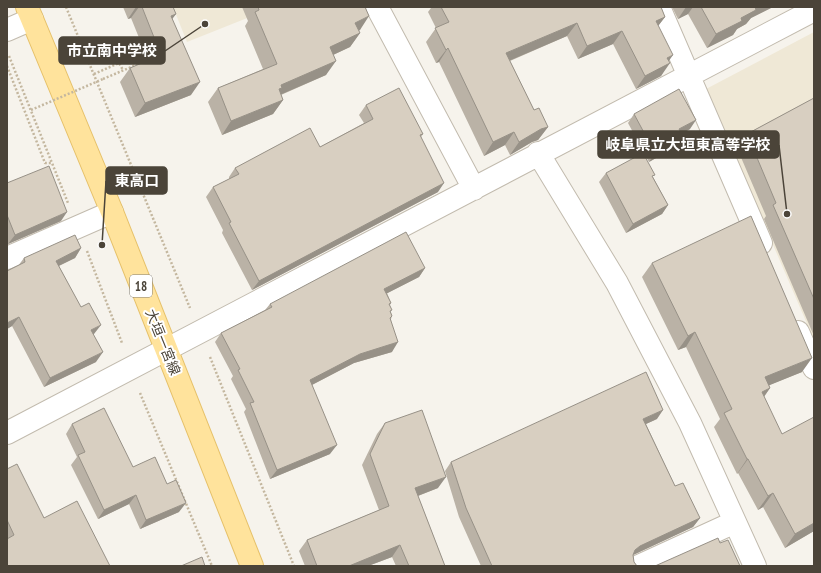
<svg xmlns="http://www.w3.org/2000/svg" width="821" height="573" viewBox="0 0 821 573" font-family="'PT Sans Narrow','Noto Sans JP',sans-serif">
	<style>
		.education { fill: #efe8d6 }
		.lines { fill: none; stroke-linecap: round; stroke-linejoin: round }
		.minor-casing { stroke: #c2bbae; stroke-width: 24 }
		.major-casing { stroke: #e6c16a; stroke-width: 24 }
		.path { stroke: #c4b79f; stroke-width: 2.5; stroke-dasharray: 2 2; stroke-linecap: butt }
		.minor { stroke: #fff; stroke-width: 22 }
		.major { stroke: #ffe39c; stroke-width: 22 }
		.path-bridge { stroke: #c4b79f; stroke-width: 2.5; stroke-dasharray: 2 2; stroke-linecap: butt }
		.wall { fill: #bab2a6 }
		.shaded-wall { fill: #979187 }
		.building { fill: #d8cfc1; stroke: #979187 }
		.labels { text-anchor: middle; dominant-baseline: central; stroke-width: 4; stroke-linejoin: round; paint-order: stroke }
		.shield { fill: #fff; stroke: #817c74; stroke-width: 1 }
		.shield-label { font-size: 13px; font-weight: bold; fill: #4b4439 }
		.street-label { font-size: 14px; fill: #4b4439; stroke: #fff }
		.leader { fill: none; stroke: #4b4439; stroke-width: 1.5 }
		.callout-dot { fill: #4b4439; stroke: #fff; stroke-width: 1.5 }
		.callout { fill: #4b4439; stroke: #4b4439; stroke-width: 1.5 }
		.callout-label { font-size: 15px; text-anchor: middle; font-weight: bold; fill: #fff }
	</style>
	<rect width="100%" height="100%" fill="#f6f3ec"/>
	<path class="education" d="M 173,7 L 275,7 L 187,42 Z
		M 814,32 L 814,340 L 706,89 Z"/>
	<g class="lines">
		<defs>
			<path id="minor" d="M 377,7 L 474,189
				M 659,7 L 761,243
				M 7,30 L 32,19
				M 538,153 L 617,283 L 690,423 L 755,566
				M 7,258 L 112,212
				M 798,332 L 814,368
				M 7,433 L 814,10
				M 639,566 L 735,522"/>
			<path id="major" d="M 27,7 L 112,212 L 252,566"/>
		</defs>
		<use href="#minor" class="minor-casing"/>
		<use href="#major" class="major-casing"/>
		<path class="path" d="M 66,7 L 190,308
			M 9,56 L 52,163
			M 7,66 L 45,163 L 52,163 L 68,203
			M 94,74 L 119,63 L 123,70
			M 103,79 L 143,62
			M 87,251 L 122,343
			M 210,357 L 294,566
			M 140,393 L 212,566"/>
		<use href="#minor" class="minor"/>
		<use href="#major" class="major"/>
		<path class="path-bridge" d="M 31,110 L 103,79"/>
	</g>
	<path class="wall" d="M 123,7 L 173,7 L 176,14 L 172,19 L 191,95 L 135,117 L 120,82 L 130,68 L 148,60 L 131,18 L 128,19 Z
		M 242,7 L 365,7 L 360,30 L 358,31 L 360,33 L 350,47 L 333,55 L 326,75 L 281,95 L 283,100 L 273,114 L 222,135 L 208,102 L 218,88 L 263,69 L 245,26 L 248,21 Z
		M 430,7 L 661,7 L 665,17 L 658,26 L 669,61 L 661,76 L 636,89 L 613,44 L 578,59 L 567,36 L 510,61 L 534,110 L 548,127 L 538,140 L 532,142 L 510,155 L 505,145 L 484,156 L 439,62 L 436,63 L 426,42 L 436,28 L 428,12 L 431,8 Z
		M 672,7 L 773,7 L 751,18 L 746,24 L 737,29 L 733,35 L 707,48 L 688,14 L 678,19 Z
		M 814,98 L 814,336 L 764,219 L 766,216 L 737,148 L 747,134 Z
		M 366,105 L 423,134 L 421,137 L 438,192 L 252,290 L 222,233 L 223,230 L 206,197 L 213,187 L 229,179 L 229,177 L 235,168 L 320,147 L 364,123 L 359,115 Z
		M 634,114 L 690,129 L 682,134 L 683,137 L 677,146 L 649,162 L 628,123 Z
		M 606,173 L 653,177 L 668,205 L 662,214 L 626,233 L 599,182 Z
		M 7,183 L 61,221 L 8,244 L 7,240 Z
		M 81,248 L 75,258 L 59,266 L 94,334 L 93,335 L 96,362 L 44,387 L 12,326 L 7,329 L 7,271 L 18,266 L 24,258 Z
		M 652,263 L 802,372 L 769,385 L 770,388 L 764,397 L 814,531 L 785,548 L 763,507 L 758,510 L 738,473 L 737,474 L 714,427 L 720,419 L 686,347 L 678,350 L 642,277 Z
		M 425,268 L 419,277 L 387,293 L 391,303 L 390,305 L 391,313 L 392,316 L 391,319 L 392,352 L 354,363 L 312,385 L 330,454 L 270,479 L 244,412 L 246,409 L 231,379 L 233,376 L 215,342 L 221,333 L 265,310 L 270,304 Z
		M 657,419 L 646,424 L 675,486 L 700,518 L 693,527 L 633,555 L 634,562 L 637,566 L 481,566 L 459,517 L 445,471 L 451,462 Z
		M 385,423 L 438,488 L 418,496 L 445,566 L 396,566 L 392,557 L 368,566 L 305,566 L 299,551 L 307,540 L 379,510 L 362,465 L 377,434 Z
		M 72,424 L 133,467 L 179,512 L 140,529 L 129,504 L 98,519 L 71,465 L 77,457 L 66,434 Z
		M 7,469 L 44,518 L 7,566 Z"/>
	<path class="shaded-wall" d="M 136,7 L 139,7 L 131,18 L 128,19 Z
		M 686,7 L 693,7 L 688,14 L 678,19 Z
		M 755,7 L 773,7 L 751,18 L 746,24 L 737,29 L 733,35 L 707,48 L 716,34 Z
		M 176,14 L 166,27 L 171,16 Z
		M 369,16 L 360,30 L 345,37 L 355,23 Z
		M 665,17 L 655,30 L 656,21 Z
		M 577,23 L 567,36 L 497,66 L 506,53 Z
		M 622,31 L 613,44 L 578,59 L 587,46 Z
		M 360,33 L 350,47 L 320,61 L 330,47 Z
		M 448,48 L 439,62 L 436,63 L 446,50 Z
		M 673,55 L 666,65 L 670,63 L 661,76 L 636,89 L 645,76 L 667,58 Z
		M 336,61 L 326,75 L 275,97 L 281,85 Z
		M 200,82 L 191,95 L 135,117 L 145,103 Z
		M 283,100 L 273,114 L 222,135 L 231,121 Z
		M 696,120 L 690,129 L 673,138 L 679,129 Z
		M 548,127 L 538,140 L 532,142 L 510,155 L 519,142 L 541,129 Z
		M 514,132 L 505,145 L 484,156 L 493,142 Z
		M 683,137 L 677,146 L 649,162 L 655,153 Z
		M 444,183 L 438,192 L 252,290 L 259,281 Z
		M 668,205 L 662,214 L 626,233 L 633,224 Z
		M 67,212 L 61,221 L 8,244 L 15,235 Z
		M 81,248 L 75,258 L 50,270 L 56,261 Z
		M 425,268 L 419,277 L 378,298 L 384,289 Z
		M 19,317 L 12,326 L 7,329 L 7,323 Z
		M 101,325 L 94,334 L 85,340 L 91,330 Z
		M 695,332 L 686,347 L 678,350 L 688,336 Z
		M 398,342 L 392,352 L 354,363 L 304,389 L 310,380 L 360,354 Z
		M 103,352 L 96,362 L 44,387 L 50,378 Z
		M 812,358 L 802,372 L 755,391 L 765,377 Z
		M 770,388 L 760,402 L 762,392 Z
		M 663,410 L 657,419 L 637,428 L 643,419 Z
		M 337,445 L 330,454 L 270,479 L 277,470 Z
		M 747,459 L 748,459 L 738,473 L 737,474 Z
		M 446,477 L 438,488 L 407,500 L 415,488 Z
		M 773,493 L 763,507 L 758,510 L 768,496 Z
		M 136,495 L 129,504 L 98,519 L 104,510 Z
		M 186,503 L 179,512 L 140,529 L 146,520 Z
		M 700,518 L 693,527 L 633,555 L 635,550 L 640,546 Z
		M 814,523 L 814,531 L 785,548 L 795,534 Z
		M 400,545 L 392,557 L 368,566 L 348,566 Z"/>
	<path class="building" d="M 142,7 L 173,7 L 176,14 L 171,16 L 200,82 L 145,103 L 130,68 L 161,55 Z
		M 258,7 L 365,7 L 369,16 L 355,23 L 360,33 L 330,47 L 336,61 L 281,85 L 282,88 L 279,89 L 283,100 L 231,121 L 218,88 L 277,64 L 255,12 L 259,10 Z
		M 441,7 L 661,7 L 665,17 L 656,21 L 673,55 L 667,58 L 670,63 L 645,76 L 622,31 L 587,46 L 577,23 L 506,53 L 534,110 L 539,108 L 548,127 L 541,129 L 519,142 L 514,132 L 493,142 L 448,48 L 446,50 L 435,28 L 449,22 Z
		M 701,7 L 755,7 L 756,10 L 741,18 L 742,21 L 716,34 Z
		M 399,88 L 423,134 L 420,135 L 444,183 L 259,281 L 229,223 L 231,222 L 213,187 L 239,174 L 235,168 L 310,128 L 320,147 L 373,119 L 366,105 Z
		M 679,89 L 696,120 L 679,129 L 683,137 L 655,153 L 634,114 Z
		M 814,98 L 814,299 L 773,205 L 776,203 L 747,134 Z
		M 643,153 L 655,175 L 652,176 L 668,205 L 633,224 L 606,173 Z
		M 49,166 L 67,212 L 15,235 L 7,215 L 7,183 Z
		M 751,216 L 812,358 L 765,377 L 770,388 L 762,392 L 782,434 L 814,417 L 814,523 L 795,534 L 773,493 L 768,496 L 748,459 L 747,459 L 724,413 L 732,409 L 695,332 L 688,336 L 652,263 Z
		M 406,232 L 425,268 L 384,289 L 391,303 L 389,304 L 392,310 L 390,311 L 392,316 L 390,318 L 398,342 L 360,354 L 310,380 L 337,445 L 277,470 L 250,403 L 254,402 L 238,370 L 240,369 L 221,333 L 272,307 L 270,304 Z
		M 75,235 L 81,248 L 56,261 L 81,307 L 89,303 L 101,325 L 91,330 L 103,352 L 50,378 L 19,317 L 7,323 L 7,271 L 25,262 L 24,258 Z
		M 646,372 L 663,410 L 643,419 L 675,486 L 683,483 L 700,518 L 640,546 L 635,550 L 633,555 L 634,562 L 637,566 L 492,566 L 466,508 L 451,462 Z
		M 104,408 L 133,467 L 155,457 L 167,484 L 176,480 L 186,503 L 146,520 L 136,495 L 104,510 L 78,455 L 85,452 L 72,424 Z
		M 422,410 L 446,477 L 415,488 L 445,566 L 409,566 L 400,545 L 349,566 L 317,566 L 307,540 L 389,506 L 370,454 L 385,423 Z
		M 17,464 L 44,518 L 77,501 L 110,566 L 7,566 L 7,539 L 14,535 L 7,520 L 7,469 Z
		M 718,538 L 720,543 L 728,540 L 740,566 L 655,566 Z
		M 202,557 L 205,566 L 181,566 Z"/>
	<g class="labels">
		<rect class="shield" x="130" y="275" width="22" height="22" rx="3"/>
		<g class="shield-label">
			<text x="141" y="286">18</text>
		</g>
		<g class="street-label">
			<text transform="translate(163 342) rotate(68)">大垣一宮線</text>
		</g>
	</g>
	<path class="leader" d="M205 24L165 51M787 214L779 145M102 245L106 181"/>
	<g class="callout-dot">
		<circle cx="205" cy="24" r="4"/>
		<circle cx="787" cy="214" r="4"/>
		<circle cx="102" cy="245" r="4"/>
	</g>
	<g class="callout">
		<rect x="59" y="37" width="106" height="27" rx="4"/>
		<rect x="598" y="131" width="181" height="27" rx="4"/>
		<rect x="106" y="167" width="61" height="27" rx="4"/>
	</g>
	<g class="callout-label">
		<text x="112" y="56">市立南中学校</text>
		<text x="688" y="150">岐阜県立大垣東高等学校</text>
		<text x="137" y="186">東高口</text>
	</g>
	<rect width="821" height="573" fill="none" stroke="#4b4439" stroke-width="16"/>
</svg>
